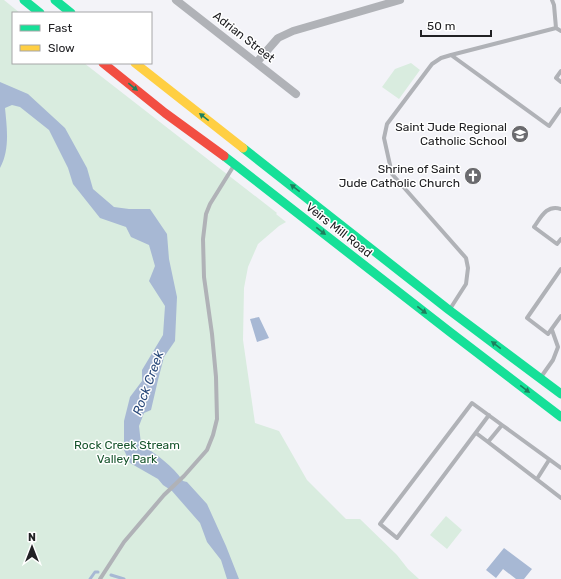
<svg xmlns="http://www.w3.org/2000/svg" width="561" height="579" viewBox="0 0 561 579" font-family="Rubik,sans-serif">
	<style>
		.green { fill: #d9ecdf }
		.water { fill: #a7b8d4 }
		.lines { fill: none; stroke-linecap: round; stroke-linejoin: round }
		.stream { stroke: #a7b8d4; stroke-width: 3 }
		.lane { stroke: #b0b2b7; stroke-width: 4 }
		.street { stroke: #b0b2b7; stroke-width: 8 }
		.fast { stroke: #16e098; stroke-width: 9 }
		.slow { stroke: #ffcf43; stroke-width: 9 }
		.jam { stroke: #f24e42; stroke-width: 9 }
		.oneway { fill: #1c805e }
		.labels { text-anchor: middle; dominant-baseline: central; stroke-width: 3; stroke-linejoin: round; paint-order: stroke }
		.street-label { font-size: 12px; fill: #212124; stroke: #fff }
		.poi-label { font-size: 12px; fill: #212124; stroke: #fff; text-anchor: end }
		.park-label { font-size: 12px; fill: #16542c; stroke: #fff }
		.water-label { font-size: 13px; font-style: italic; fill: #284879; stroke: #fff }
	</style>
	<rect width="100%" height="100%" fill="#f3f3f8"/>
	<path class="green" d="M 0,0 L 4,0 L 20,13 L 13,13 L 13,63 L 84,63 L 277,213 L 276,214 L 286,222 L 279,226 L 258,244 L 248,267 L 244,288 L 243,340 L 255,423 L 279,431 L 307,480 L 346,519 L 360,519 L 397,555 L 408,569 L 419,579 L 0,579 Z
		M 411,63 L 420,70 L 399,99 L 382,87 L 395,69 Z
		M 446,516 L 462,530 L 447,549 L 430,535 Z"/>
	<path class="water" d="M 0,82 L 28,94 L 65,128 L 87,168 L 93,189 L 114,207 L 129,209 L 150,209 L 167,234 L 169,259 L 177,297 L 175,341 L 164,357 L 158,380 L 151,410 L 144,413 L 139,426 L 141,444 C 157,455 172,465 183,481 L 187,482 L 207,504 L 226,546 L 239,579 L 227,579 L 221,560 L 207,542 L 200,523 L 172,491 L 163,485 L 158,479 L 130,463 L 124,450 L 124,421 L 130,397 L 142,381 L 142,370 L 163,335 L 165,306 L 149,281 L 155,266 L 149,245 L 131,237 L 126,227 L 100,218 L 73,184 L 68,168 L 49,130 L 20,107 L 12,105 L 5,108 C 7,128 10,150 0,168 Z
		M 259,317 L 269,338 L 257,342 L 250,319 Z
		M 504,548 L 532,569 L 524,579 L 516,579 L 503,569 L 496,578 L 486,570 Z"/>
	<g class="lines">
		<path class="stream" d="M 111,575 L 124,579
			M 90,579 L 95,572 L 98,572"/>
		<path class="lane" d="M 552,0 L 554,5 L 556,28
			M 451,55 L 549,126 L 561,109
			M 561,71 L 556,78 L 561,82
			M 561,209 C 547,204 541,217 534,227 L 557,244 L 561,239
			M 561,269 L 527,318 L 548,334 L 561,316
			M 450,309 L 466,284 L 468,268 L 466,258 L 392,174 L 384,138 L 387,124 L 432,64 L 441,58 L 451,55 L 556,28 L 561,31
			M 541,377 L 553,360 L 558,347 L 552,330
			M 489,415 L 397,538 L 380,524 L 472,403 L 502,425 L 488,442 L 561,498
			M 502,425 L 561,468
			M 476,433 L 488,442
			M 537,479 L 549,460
			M 100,579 L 124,542 L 164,495 L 184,476 L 207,450 L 213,435 L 217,419 L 216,377 L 212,334 L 204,277 L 203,239 L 206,214 L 210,204 L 233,167"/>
		<path class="street" d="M 176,0 L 296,94
			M 257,62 L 278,38 L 293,31 L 400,0"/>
		<path class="fast" d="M 24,0 L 40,13
			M 55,0 L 71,13
			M 243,148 L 449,310 L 561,394
			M 224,156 L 450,332 L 561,417"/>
		<path class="slow" d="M 135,63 L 243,148"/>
		<path class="jam" d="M 103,63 L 165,113 L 224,156"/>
	</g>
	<defs><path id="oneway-solid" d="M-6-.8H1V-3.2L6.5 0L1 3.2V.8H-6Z"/></defs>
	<g class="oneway">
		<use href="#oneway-solid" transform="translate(133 87) rotate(39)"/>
		<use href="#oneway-solid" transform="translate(204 117) rotate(-142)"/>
		<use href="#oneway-solid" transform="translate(295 188) rotate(-142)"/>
		<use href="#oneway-solid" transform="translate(321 231) rotate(38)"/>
		<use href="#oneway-solid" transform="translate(422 310) rotate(38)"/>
		<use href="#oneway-solid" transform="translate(496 345) rotate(-143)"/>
		<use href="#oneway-solid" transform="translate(525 389) rotate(37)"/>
	</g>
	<defs>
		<symbol id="school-disc" viewBox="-11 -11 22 22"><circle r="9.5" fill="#6a6a6e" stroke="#fff"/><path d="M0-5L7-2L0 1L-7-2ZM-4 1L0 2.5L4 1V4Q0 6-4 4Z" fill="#fff"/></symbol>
		<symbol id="church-disc" viewBox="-11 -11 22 22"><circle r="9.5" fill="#6a6a6e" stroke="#fff"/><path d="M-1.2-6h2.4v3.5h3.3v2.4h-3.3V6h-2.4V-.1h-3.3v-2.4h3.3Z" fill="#fff"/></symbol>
	</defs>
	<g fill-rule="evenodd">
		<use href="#school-disc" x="510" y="124" width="20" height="20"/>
		<use href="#church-disc" x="463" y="166" width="20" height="20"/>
	</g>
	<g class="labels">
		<g class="street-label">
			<text transform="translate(244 37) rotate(38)">Adrian Street</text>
			<text transform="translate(339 230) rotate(38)">Veirs Mill Road</text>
		</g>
		<g class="poi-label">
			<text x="507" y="127">Saint Jude Regional<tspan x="507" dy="14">Catholic School</tspan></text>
			<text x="460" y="169">Shrine of Saint<tspan x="460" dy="14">Jude Catholic Church</tspan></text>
		</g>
		<g class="park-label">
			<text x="127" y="445">Rock Creek Stream<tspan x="127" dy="14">Valley Park</tspan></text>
		</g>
		<g class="water-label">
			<text transform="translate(148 383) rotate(-70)">Rock Creek</text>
		</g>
	</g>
	<rect x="12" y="12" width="140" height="52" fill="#ffffff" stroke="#a6a6a7"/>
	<rect x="20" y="25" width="20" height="6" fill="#16e098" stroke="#a6a6a7"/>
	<text x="48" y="32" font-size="12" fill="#212124">Fast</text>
	<rect x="20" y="45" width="20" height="6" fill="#ffcf43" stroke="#a6a6a7"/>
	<text x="48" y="52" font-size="12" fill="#212124">Slow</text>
	<g transform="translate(32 547)" stroke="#ffffff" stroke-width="3" paint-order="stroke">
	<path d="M0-3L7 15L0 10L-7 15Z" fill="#212124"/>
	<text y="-6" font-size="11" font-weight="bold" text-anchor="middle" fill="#212124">N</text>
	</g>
	<path d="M421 30v6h70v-6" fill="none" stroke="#212124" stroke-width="2"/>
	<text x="427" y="30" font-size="12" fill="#212124" stroke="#ffffff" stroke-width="3" paint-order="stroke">50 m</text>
</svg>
